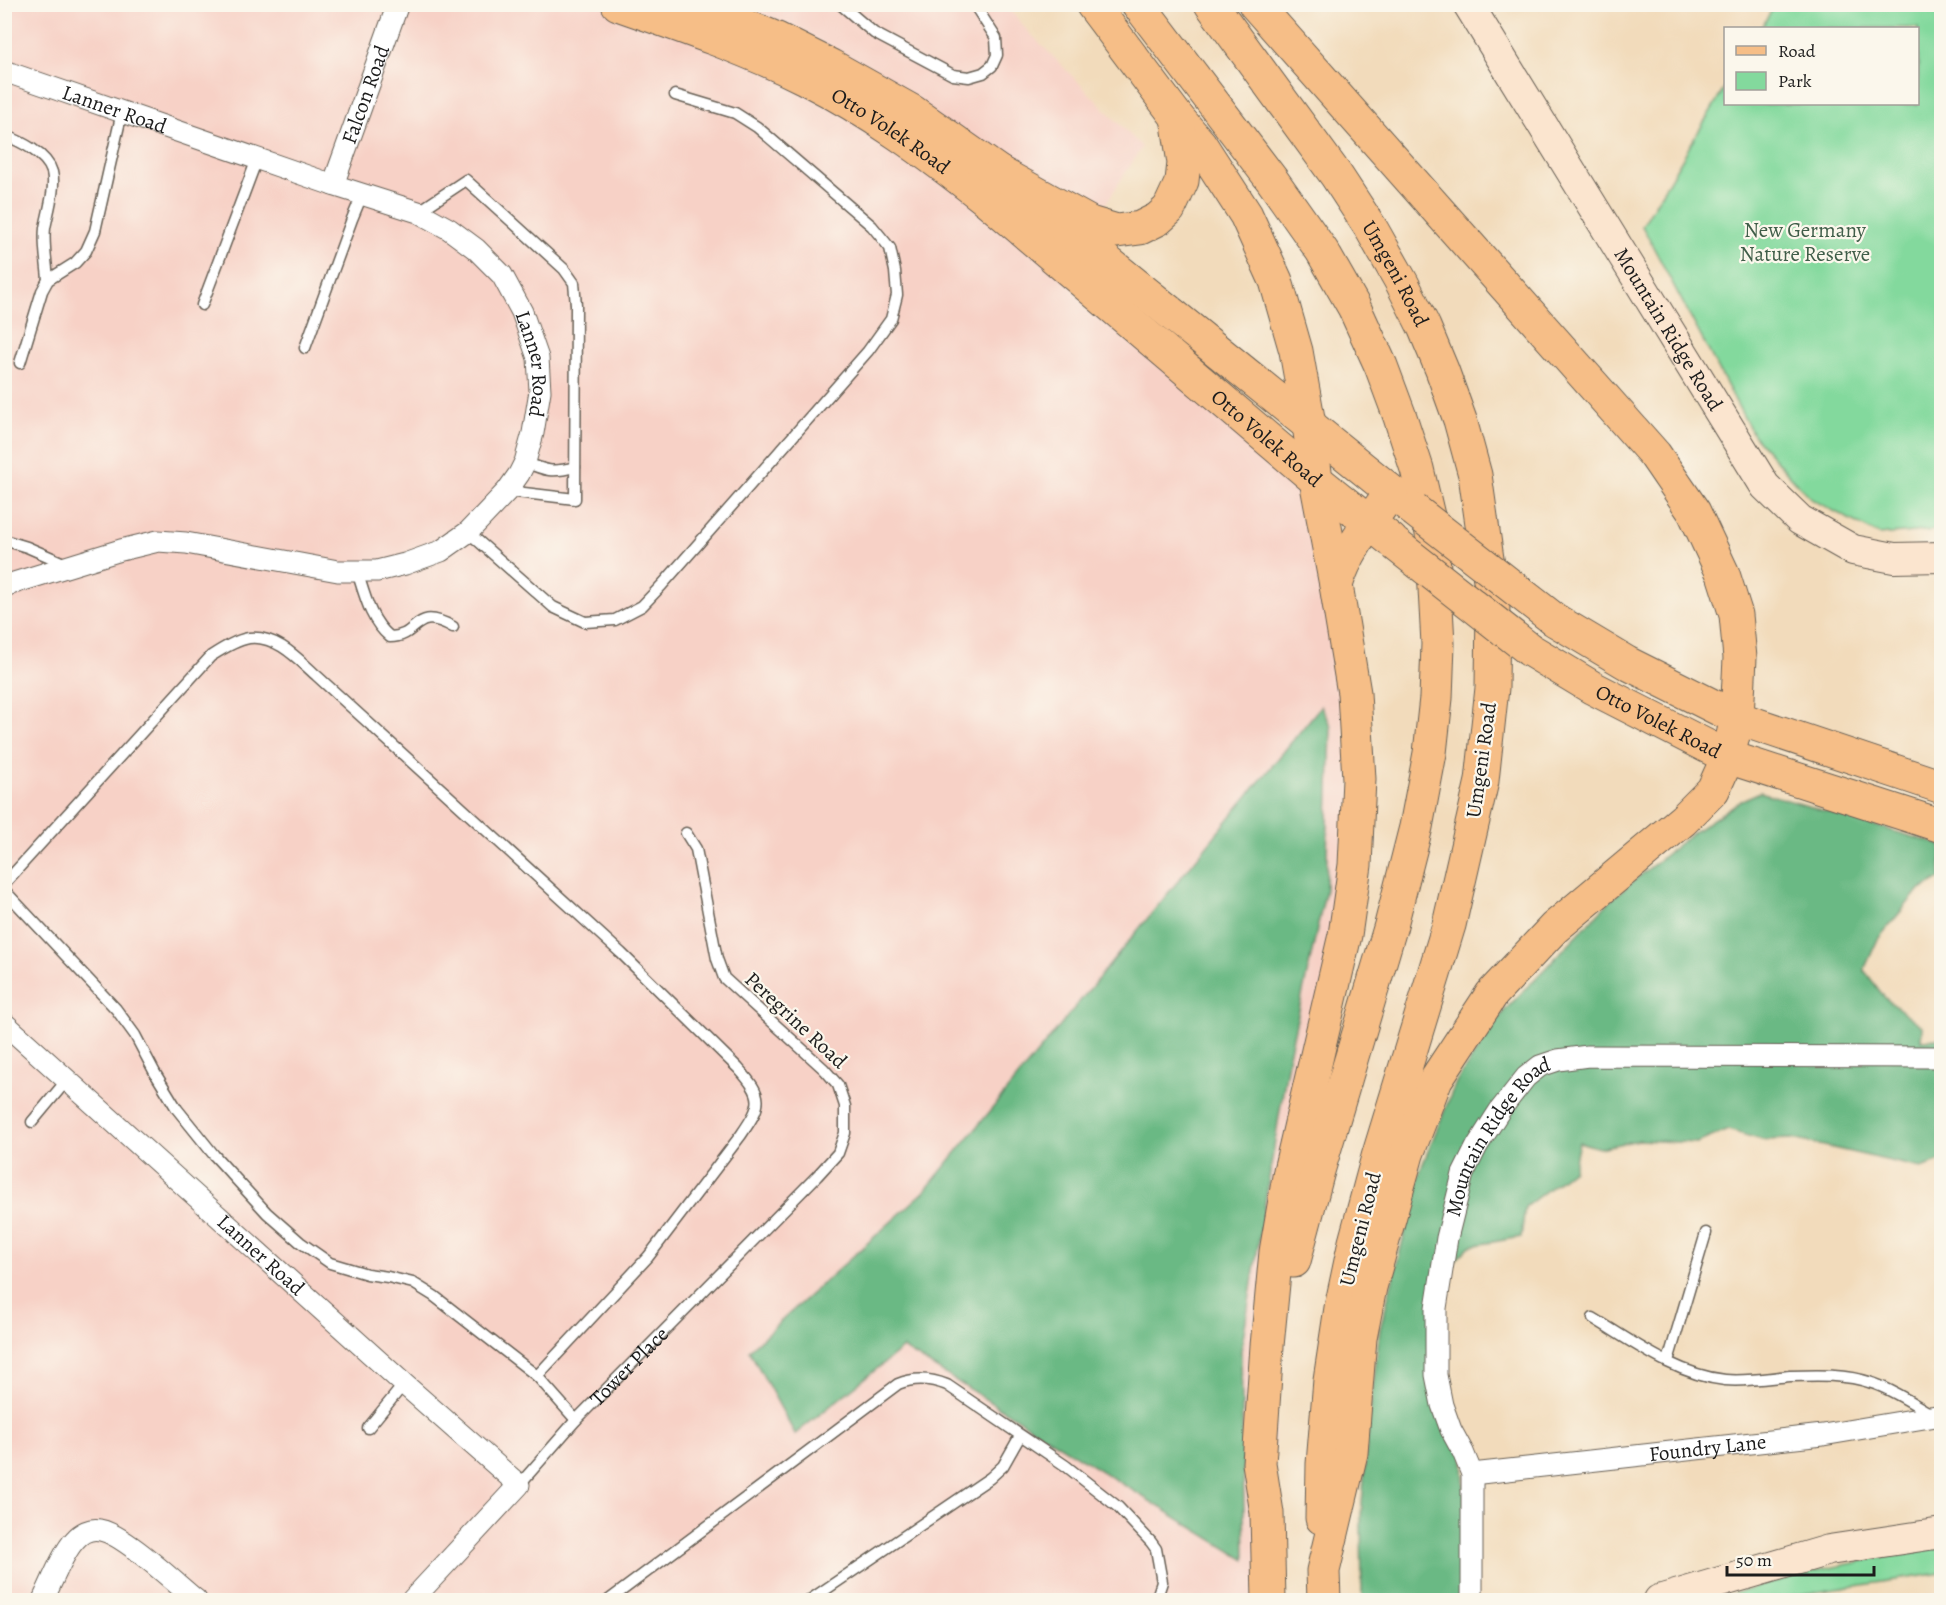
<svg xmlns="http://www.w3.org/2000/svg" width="1946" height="1605" viewBox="0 0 1946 1605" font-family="Alegreya,serif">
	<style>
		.built { fill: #f7d1c6 }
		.green { fill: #83d99d; stroke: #507a5c; stroke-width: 1.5 }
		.forest { fill: #6ab984; stroke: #436a50; stroke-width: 1.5 }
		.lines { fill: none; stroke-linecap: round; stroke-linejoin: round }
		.lane-casing { stroke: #675f54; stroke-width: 13 }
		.street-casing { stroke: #675f54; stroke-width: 23 }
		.secondary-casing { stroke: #675f54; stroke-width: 32 }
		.primary-casing { stroke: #675f54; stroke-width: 35 }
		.highway-casing { stroke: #675f54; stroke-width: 35 }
		.lane { stroke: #fff; stroke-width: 10 }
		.street { stroke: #fff; stroke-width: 21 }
		.secondary { stroke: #fbe5cf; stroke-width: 30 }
		.primary { stroke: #f6be87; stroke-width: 33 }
		.highway { stroke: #f6be87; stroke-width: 33 }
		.primary-bridge-casing { stroke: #675f54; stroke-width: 35; stroke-linecap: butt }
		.primary-bridge { stroke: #f6be87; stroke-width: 33 }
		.labels { text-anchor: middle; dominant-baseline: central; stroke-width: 4.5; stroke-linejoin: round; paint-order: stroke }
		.street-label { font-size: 21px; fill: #1c1c1c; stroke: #fbf7ec }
		.park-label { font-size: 21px; fill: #405e49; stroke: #fbf7ec }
	</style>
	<rect width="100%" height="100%" fill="#fbf7ec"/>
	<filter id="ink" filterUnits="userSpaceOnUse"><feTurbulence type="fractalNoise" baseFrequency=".0167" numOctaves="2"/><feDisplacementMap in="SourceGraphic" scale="12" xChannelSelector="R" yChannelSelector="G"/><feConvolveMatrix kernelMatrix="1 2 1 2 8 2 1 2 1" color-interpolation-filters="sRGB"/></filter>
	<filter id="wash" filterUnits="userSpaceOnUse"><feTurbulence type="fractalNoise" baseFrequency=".008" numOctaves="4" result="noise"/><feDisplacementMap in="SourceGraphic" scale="24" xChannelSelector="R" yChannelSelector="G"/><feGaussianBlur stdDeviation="1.35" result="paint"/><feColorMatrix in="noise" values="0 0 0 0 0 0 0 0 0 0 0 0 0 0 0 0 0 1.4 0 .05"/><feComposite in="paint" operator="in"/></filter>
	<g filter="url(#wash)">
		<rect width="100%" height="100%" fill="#f2dbbb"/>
		<path class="built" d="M 5,5 L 1007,5 L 1024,27 L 1142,147 L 1064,269 L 1315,481 L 1356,824 L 1286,1169 L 1268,1600 L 5,1600 Z"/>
		<path class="green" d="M 1775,5 L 1941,5 L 1942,528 L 1936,530 L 1879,535 L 1811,499 L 1754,436 L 1642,226 L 1725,87 L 1726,104 L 1918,104 L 1918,28 L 1761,28 Z
			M 1941,1547 L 1941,1573 L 1764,1600 L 1713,1600 L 1801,1574 L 1892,1555 Z"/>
		<path class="forest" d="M 1321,706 L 1331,727 L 1326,889 L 1289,1055 L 1241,1351 L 1245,1560 L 903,1348 L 795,1434 L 749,1350 L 924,1192 Z
			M 1760,792 L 1941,845 L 1941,878 L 1917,892 L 1878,939 L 1864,970 L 1885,998 L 1922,1026 L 1921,1040 L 1941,1039 L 1941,1161 L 1921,1168 L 1793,1139 L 1762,1140 L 1728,1130 L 1697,1143 L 1639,1140 L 1599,1148 L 1579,1142 L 1573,1170 L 1525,1207 L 1521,1237 L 1470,1246 L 1442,1274 L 1436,1375 L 1463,1452 L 1467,1600 L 1362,1600 L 1361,1515 L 1368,1430 L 1380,1329 L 1422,1166 L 1456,1082 L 1504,1011 L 1614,897 L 1692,833 L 1742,800 Z"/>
	</g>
	<g filter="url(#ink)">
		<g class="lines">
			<defs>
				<g id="lane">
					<path d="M 840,4 L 874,33 L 953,75 L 969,77 L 983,73 L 992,66 L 997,55 L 996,38 L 974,4"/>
					<path d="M 4,135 C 20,141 47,154 52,172 C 56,187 48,212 45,228 C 43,245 47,263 48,280"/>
					<path d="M 418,212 L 466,180 L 564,269 L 574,283 L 576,305 L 575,499 L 507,491"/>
					<path d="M 202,305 L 257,159"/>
					<path d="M 305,348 L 352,219 L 362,195"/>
					<path d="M 20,363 L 42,291 L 48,280 L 75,263 L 86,251 L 95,231 L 122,112"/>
					<path d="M 525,462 C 546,471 552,473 575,467"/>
					<path d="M 468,532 L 553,607 L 585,622 L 615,620 L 642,606 L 662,585 L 868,351 L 891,319 L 897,295 L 895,271 L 890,248 L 872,226 L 757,127 L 735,113 L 675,95"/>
					<path d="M 4,540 L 27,547 L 66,564"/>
					<path d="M 357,571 C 365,596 370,620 390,637 C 420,637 413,605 453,627"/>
					<path d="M 4,884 L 211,656 C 222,649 236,640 249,638 C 277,635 298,659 317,676 L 621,953 L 738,1068 C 764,1097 763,1103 741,1135 L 648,1257 L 537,1376"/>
					<path d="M 4,890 L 116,1009 L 135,1035 L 155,1073 L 177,1109 L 214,1155 L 267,1213 L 300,1242 L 330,1263 L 367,1274 L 388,1277 L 413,1283 L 434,1296 L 537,1376 L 576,1420"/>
					<path d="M 32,1122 L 67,1080"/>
					<path d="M 1593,1318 C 1633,1342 1677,1375 1725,1380 C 1746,1382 1769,1378 1790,1376 C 1817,1375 1846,1374 1872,1383 C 1892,1389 1915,1405 1933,1415"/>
					<path d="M 1668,1361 L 1706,1233"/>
					<path d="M 368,1428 L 404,1384"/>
					<path id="s1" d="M 519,1485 L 576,1420 L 817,1176 L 838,1153 L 845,1133 L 845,1106 L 838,1085 L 824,1069 L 724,978 L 717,959 L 696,849 L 686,833"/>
					<path d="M 609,1600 L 898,1384 C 915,1377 930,1378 947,1385 L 1066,1466 L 1118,1507 L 1151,1542 L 1156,1549 L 1162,1582 L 1156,1600"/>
					<path d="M 810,1600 L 990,1478 L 1003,1466 L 1020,1436"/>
				</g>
				<g id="street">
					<path id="s2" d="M 4,71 L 333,185 L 418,212 L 449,229 L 476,249 L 502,275 L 522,312 L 538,358 L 540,391 L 533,433 L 525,462 L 519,474 L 507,491 L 468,532 L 441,551 L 405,564 L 377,571 L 338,571 L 186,543 L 158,541 L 121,550 L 4,586"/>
					<path id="s3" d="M 333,185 L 398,4"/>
					<path id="s4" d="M 4,1023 L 404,1384 L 519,1485 L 412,1600"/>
					<path id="s5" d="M 1472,1474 L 1823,1435 L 1942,1415"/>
					<path d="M 43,1600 C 51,1584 63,1552 75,1540 C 81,1533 90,1528 100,1530 C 124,1534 175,1583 196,1600"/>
					<path id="s6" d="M 1472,1600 L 1472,1474 L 1463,1452 L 1451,1430 L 1442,1405 L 1436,1375 L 1436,1308 L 1447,1238 L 1463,1174 L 1477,1146 L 1500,1110 L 1526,1077 L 1540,1066 L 1558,1060 L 1588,1056 L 1942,1057"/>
				</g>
				<g id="secondary">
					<path id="s7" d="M 1468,4 L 1765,486 L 1800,520 L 1853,550 L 1894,558 L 1942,557"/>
					<path d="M 1659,1600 L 1829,1550 L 1942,1533"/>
				</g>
				<g id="primary">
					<path id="s8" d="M 618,4 C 681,26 745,48 805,78 C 870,111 929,154 987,200 L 1316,480 L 1391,540"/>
					<path d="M 693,4 L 777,39 L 831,66 L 913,112 L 1000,173 L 1099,255 L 1413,509"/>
					<path d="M 1555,620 L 1627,663 L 1737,718 L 1942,787"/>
					<path id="s9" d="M 1530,650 L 1593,688 L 1728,757 L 1942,826"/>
				</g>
				<g id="highway">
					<path d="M 1092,4 L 1177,117 L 1200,144 L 1246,215 L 1276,281 L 1296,351 L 1309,424 L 1316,480 L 1336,585 L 1354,693 L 1359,779 L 1355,865 L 1345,935 L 1290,1171 L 1276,1252 L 1267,1346 L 1259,1463 L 1267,1513 L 1269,1600"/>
					<path d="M 1138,4 L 1272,180 L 1322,251 L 1354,307 L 1381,366 L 1400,417 L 1417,469 L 1432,533 L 1438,644 L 1436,698 L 1430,753 L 1416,827 L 1391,925 L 1318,1171 L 1294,1261"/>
					<path id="s10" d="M 1211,4 L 1336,175 L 1372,230 L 1402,283 L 1424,327 L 1442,370 L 1460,420 L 1475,475 L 1493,601 L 1492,688 L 1482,781 L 1449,925 L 1378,1157 L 1355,1242 L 1341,1308 L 1330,1380 L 1323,1464 L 1322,1518"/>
					<path d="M 1255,4 L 1655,455 L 1694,512 L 1723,574 L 1736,615 L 1740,658 L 1737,718 L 1728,757 L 1713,790 L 1683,820 L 1554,928 L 1492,994 L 1436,1079 L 1407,1154 L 1370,1287 L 1360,1338 L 1351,1453 L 1323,1571 L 1324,1600"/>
					<path d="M 1000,173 L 1090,223 L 1117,231 L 1140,228 L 1158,219 L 1169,209 L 1182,181 L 1184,163 L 1177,117"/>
					<path d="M 1336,585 C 1347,550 1370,522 1391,492"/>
				</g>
			</defs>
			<use href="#lane" class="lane-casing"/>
			<use href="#street" class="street-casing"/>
			<use href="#secondary" class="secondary-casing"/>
			<use href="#primary" class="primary-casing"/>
			<use href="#highway" class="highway-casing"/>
			<use href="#lane" class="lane"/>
			<use href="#street" class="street"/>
			<use href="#secondary" class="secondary"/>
			<use href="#primary" class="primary"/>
			<use href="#highway" class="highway"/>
			<defs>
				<path id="primary-bridge" d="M 1414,510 L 1555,620
					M 1395,544 L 1530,650"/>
			</defs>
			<use href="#primary-bridge" class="primary-bridge-casing"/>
			<use href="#primary-bridge" class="primary-bridge"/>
		</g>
	</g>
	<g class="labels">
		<g class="street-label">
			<text stroke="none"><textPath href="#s3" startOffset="96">Falcon Road</textPath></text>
			<text stroke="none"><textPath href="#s2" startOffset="117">Lanner Road</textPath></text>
			<text stroke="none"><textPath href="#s8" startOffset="302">Otto Volek Road</textPath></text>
			<text stroke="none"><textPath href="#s10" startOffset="327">Umgeni Road</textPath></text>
			<text stroke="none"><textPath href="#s7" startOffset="382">Mountain Ridge Road</textPath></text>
			<text stroke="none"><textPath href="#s2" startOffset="639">Lanner Road</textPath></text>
			<text stroke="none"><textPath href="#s8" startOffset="788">Otto Volek Road</textPath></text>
			<text stroke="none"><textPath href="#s9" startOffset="147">Otto Volek Road</textPath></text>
			<text transform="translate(1481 760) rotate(-82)">Umgeni Road</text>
			<text transform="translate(796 1020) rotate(43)">Peregrine Road</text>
			<text stroke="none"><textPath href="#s6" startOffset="486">Mountain Ridge Road</textPath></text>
			<text transform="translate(1360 1229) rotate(-76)">Umgeni Road</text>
			<text stroke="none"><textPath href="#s4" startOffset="346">Lanner Road</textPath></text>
			<text stroke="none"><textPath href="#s1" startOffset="162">Tower Place</textPath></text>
			<text stroke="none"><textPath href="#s5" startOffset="237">Foundry Lane</textPath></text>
		</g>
		<g class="park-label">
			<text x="1805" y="230">New Germany<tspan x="1805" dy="24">Nature Reserve</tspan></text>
		</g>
	</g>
	<rect width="1946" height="1605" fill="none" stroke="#fbf7ec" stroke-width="24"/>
	<rect x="1724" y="27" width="195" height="78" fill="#fbf7ec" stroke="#a29f99" stroke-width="1.5"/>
	<rect x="1736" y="46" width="30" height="9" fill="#f6be87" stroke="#a29f99" stroke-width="1.5"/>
	<text x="1778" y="57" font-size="18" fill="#1c1c1c">Road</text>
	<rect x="1736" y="72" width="30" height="18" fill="#83d99d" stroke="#a29f99" stroke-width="1.5"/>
	<text x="1778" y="87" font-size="18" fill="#1c1c1c">Park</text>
	<path d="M1727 1566v9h147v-9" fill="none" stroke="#1c1c1c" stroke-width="3"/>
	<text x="1736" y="1566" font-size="18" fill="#1c1c1c" stroke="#fbf7ec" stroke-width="4.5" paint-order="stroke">50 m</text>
</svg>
